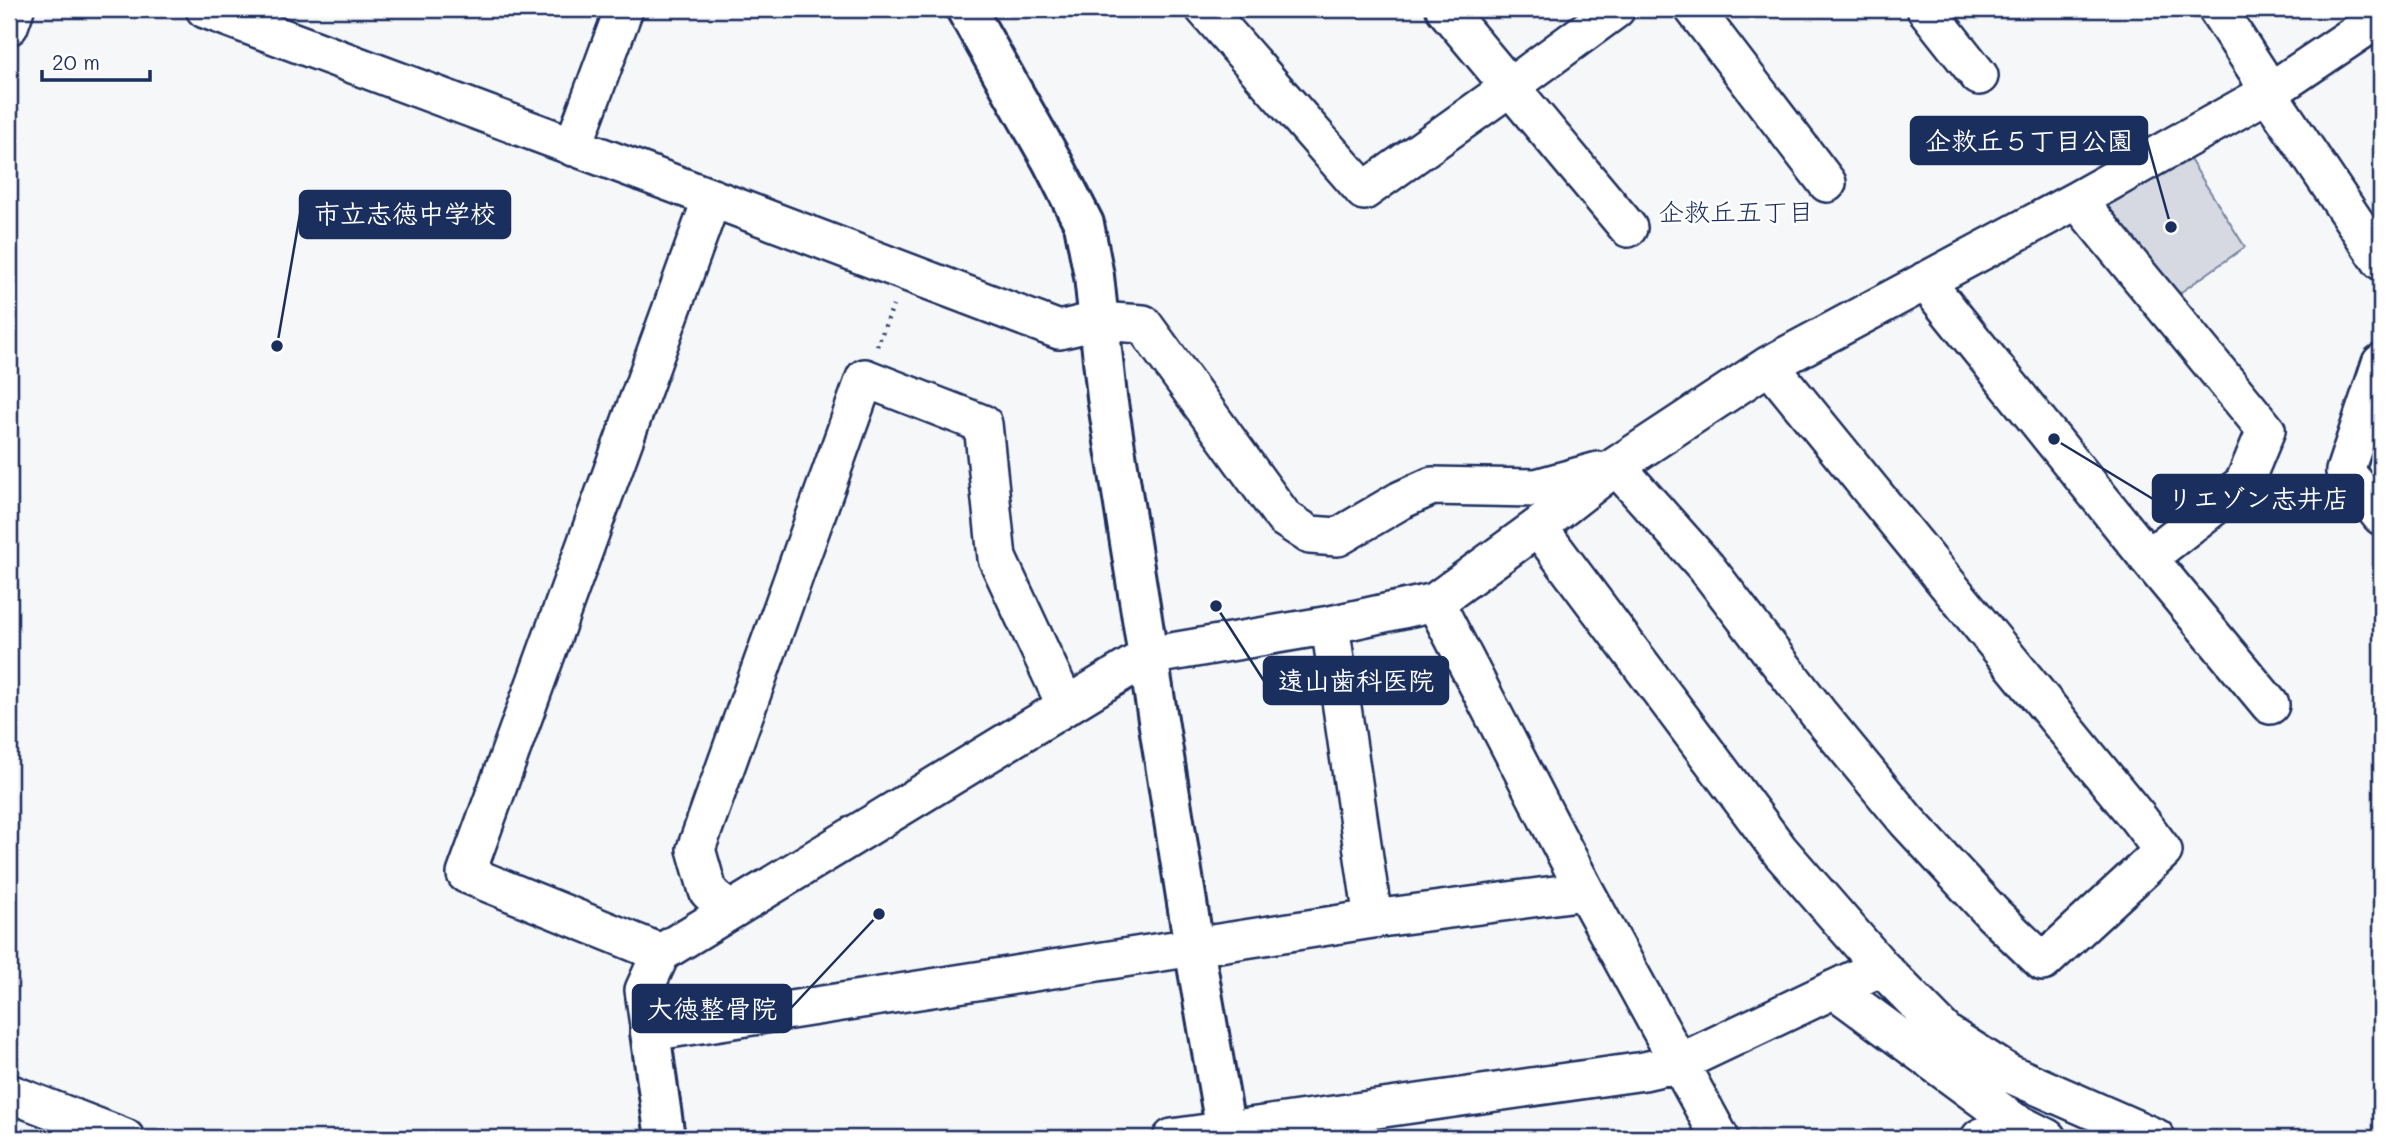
<svg xmlns="http://www.w3.org/2000/svg" width="2390" height="1147" viewBox="0 0 2390 1147" font-family="Mali,'Klee One',sans-serif">
	<style>
		.green { fill: #d6d9e2; stroke: #7884a0; stroke-width: 2 }
		.lines { fill: none; stroke-linecap: round; stroke-linejoin: round }
		.minor-casing { stroke: #1b2f5e; stroke-width: 42 }
		.tertiary-casing { stroke: #1b2f5e; stroke-width: 44 }
		.path { stroke: #1b2f5e; stroke-width: 4.5; stroke-dasharray: 2 5; stroke-linecap: butt }
		.minor { stroke: #fff; stroke-width: 37 }
		.tertiary { stroke: #fff; stroke-width: 38 }
		.labels { text-anchor: middle; dominant-baseline: central; stroke-width: 5; stroke-linejoin: round; paint-order: stroke }
		.neighbourhood-label { font-size: 26px; fill: #1b2f5e; stroke: #fff }
		.leader { fill: none; stroke: #1b2f5e; stroke-width: 2.5 }
		.callout-dot { fill: #1b2f5e; stroke: #fff; stroke-width: 2.5 }
		.callout { fill: #1b2f5e; stroke: #1b2f5e; stroke-width: 2.5 }
		.callout-label { font-size: 26px; text-anchor: middle; font-weight: bold; fill: #fff }
	</style>
	<rect width="100%" height="100%" fill="#f6f7f9"/>
	<filter id="ink" filterUnits="userSpaceOnUse"><feTurbulence type="fractalNoise" baseFrequency=".0143" numOctaves="2"/><feDisplacementMap in="SourceGraphic" scale="14" xChannelSelector="R" yChannelSelector="G"/><feConvolveMatrix kernelMatrix="1 2 1 2 8 2 1 2 1" color-interpolation-filters="sRGB"/></filter>
	<g filter="url(#ink)">
		<path class="green" d="M 2184,150 L 2245,247 L 2167,302 L 2094,208 Z"/>
		<g class="lines">
			<defs>
				<path id="minor" d="M 205,9 L 712,198 L 1059,330 L 1097,321 L 1143,324 L 1284,518 L 1310,535 L 1338,537 L 1401,500 L 1432,486 L 1536,488 L 1598,471
					M 1205,9 L 1364,191 L 1510,87 L 1616,9
					M 1445,9 L 1628,228
					M 1694,9 L 1827,183
					M 1926,9 L 1979,76
					M 2217,9 L 2258,72 L 2268,93 L 2381,261
					M 9,26 L 15,9
					M 573,147 L 624,9
					M 2077,200 L 2266,430 L 2244,483 L 2148,558
					M 1925,281 L 2148,558 L 2270,705
					M 2381,363 L 2345,471 L 2381,516
					M 1616,466 L 1706,567 L 1818,713 L 1907,821 L 1993,914 L 2043,962 L 2163,851 L 2138,818 L 1769,365
					M 1538,527 L 1435,602 L 1330,625 L 1148,656 L 661,953 L 644,990 L 650,1032 L 1373,919 L 1585,891
					M 1435,602 L 1585,891 L 1720,1138
					M 1330,625 L 1373,919
					M 728,911 L 708,891 L 696,849 L 865,378 L 983,424 L 997,558 L 1066,706
					M 661,953 L 466,874 L 712,198
					M 1834,989 L 2013,1121 L 2047,1138
					M 9,1093 L 125,1138
					M 1172,1138 L 1644,1071 L 1679,1063 L 1881,967
					M 1980,1138 L 2013,1121
					M 2156,1138 L 2008,1073 L 1947,1034 L 1881,967 L 1780,851 L 1538,527 L 1616,466 L 1769,365 L 2077,200 L 2268,93 L 2381,17"/>
				<path id="tertiary" d="M 966,9 L 1052,161 L 1084,224 L 1094,276 L 1107,397 L 1194,947 L 1227,1138
					M 650,1032 L 665,1138"/>
			</defs>
			<use href="#minor" class="minor-casing"/>
			<use href="#tertiary" class="tertiary-casing"/>
			<path class="path" d="M 877,346 L 893,306"/>
			<use href="#minor" class="minor"/>
			<use href="#tertiary" class="tertiary"/>
		</g>
	</g>
	<g class="labels">
		<g class="neighbourhood-label">
			<text x="1736" y="211">企救丘五丁目</text>
		</g>
	</g>
	<path class="leader" d="M2171 227L2147 141M277 346L300 214M2054 439L2153 499M1216 606L1264 681M879 914L791 1008"/>
	<g class="callout-dot">
		<circle cx="2171" cy="227" r="7"/>
		<circle cx="277" cy="346" r="7"/>
		<circle cx="2054" cy="439" r="7"/>
		<circle cx="1216" cy="606" r="7"/>
		<circle cx="879" cy="914" r="7"/>
	</g>
	<g class="callout">
		<rect x="1911" y="117" width="236" height="47" rx="7"/>
		<rect x="300" y="191" width="210" height="47" rx="7"/>
		<rect x="2153" y="475" width="210" height="47" rx="7"/>
		<rect x="1264" y="657" width="184" height="47" rx="7"/>
		<rect x="633" y="985" width="158" height="47" rx="7"/>
	</g>
	<g class="callout-label">
		<text x="2029" y="150">企救丘５丁目公園</text>
		<text x="405" y="223">市立志徳中学校</text>
		<text x="2258" y="508">リエゾン志井店</text>
		<text x="1356" y="690">遠山歯科医院</text>
		<text x="712" y="1018">大徳整骨院</text>
	</g>
	<rect width="2390" height="1147" fill="none" stroke="#fff" stroke-width="35"/>
	<rect x="18" y="18" width="2355" height="1112" fill="none" stroke="#1b2f5e" stroke-width="2.5" filter="url(#ink)"/>
	<path d="M42 70v10h108v-10" fill="none" stroke="#1b2f5e" stroke-width="3.5"/>
	<text x="52" y="70" font-size="21" fill="#1b2f5e" stroke="#ffffff" stroke-width="5" paint-order="stroke">20 m</text>
</svg>
